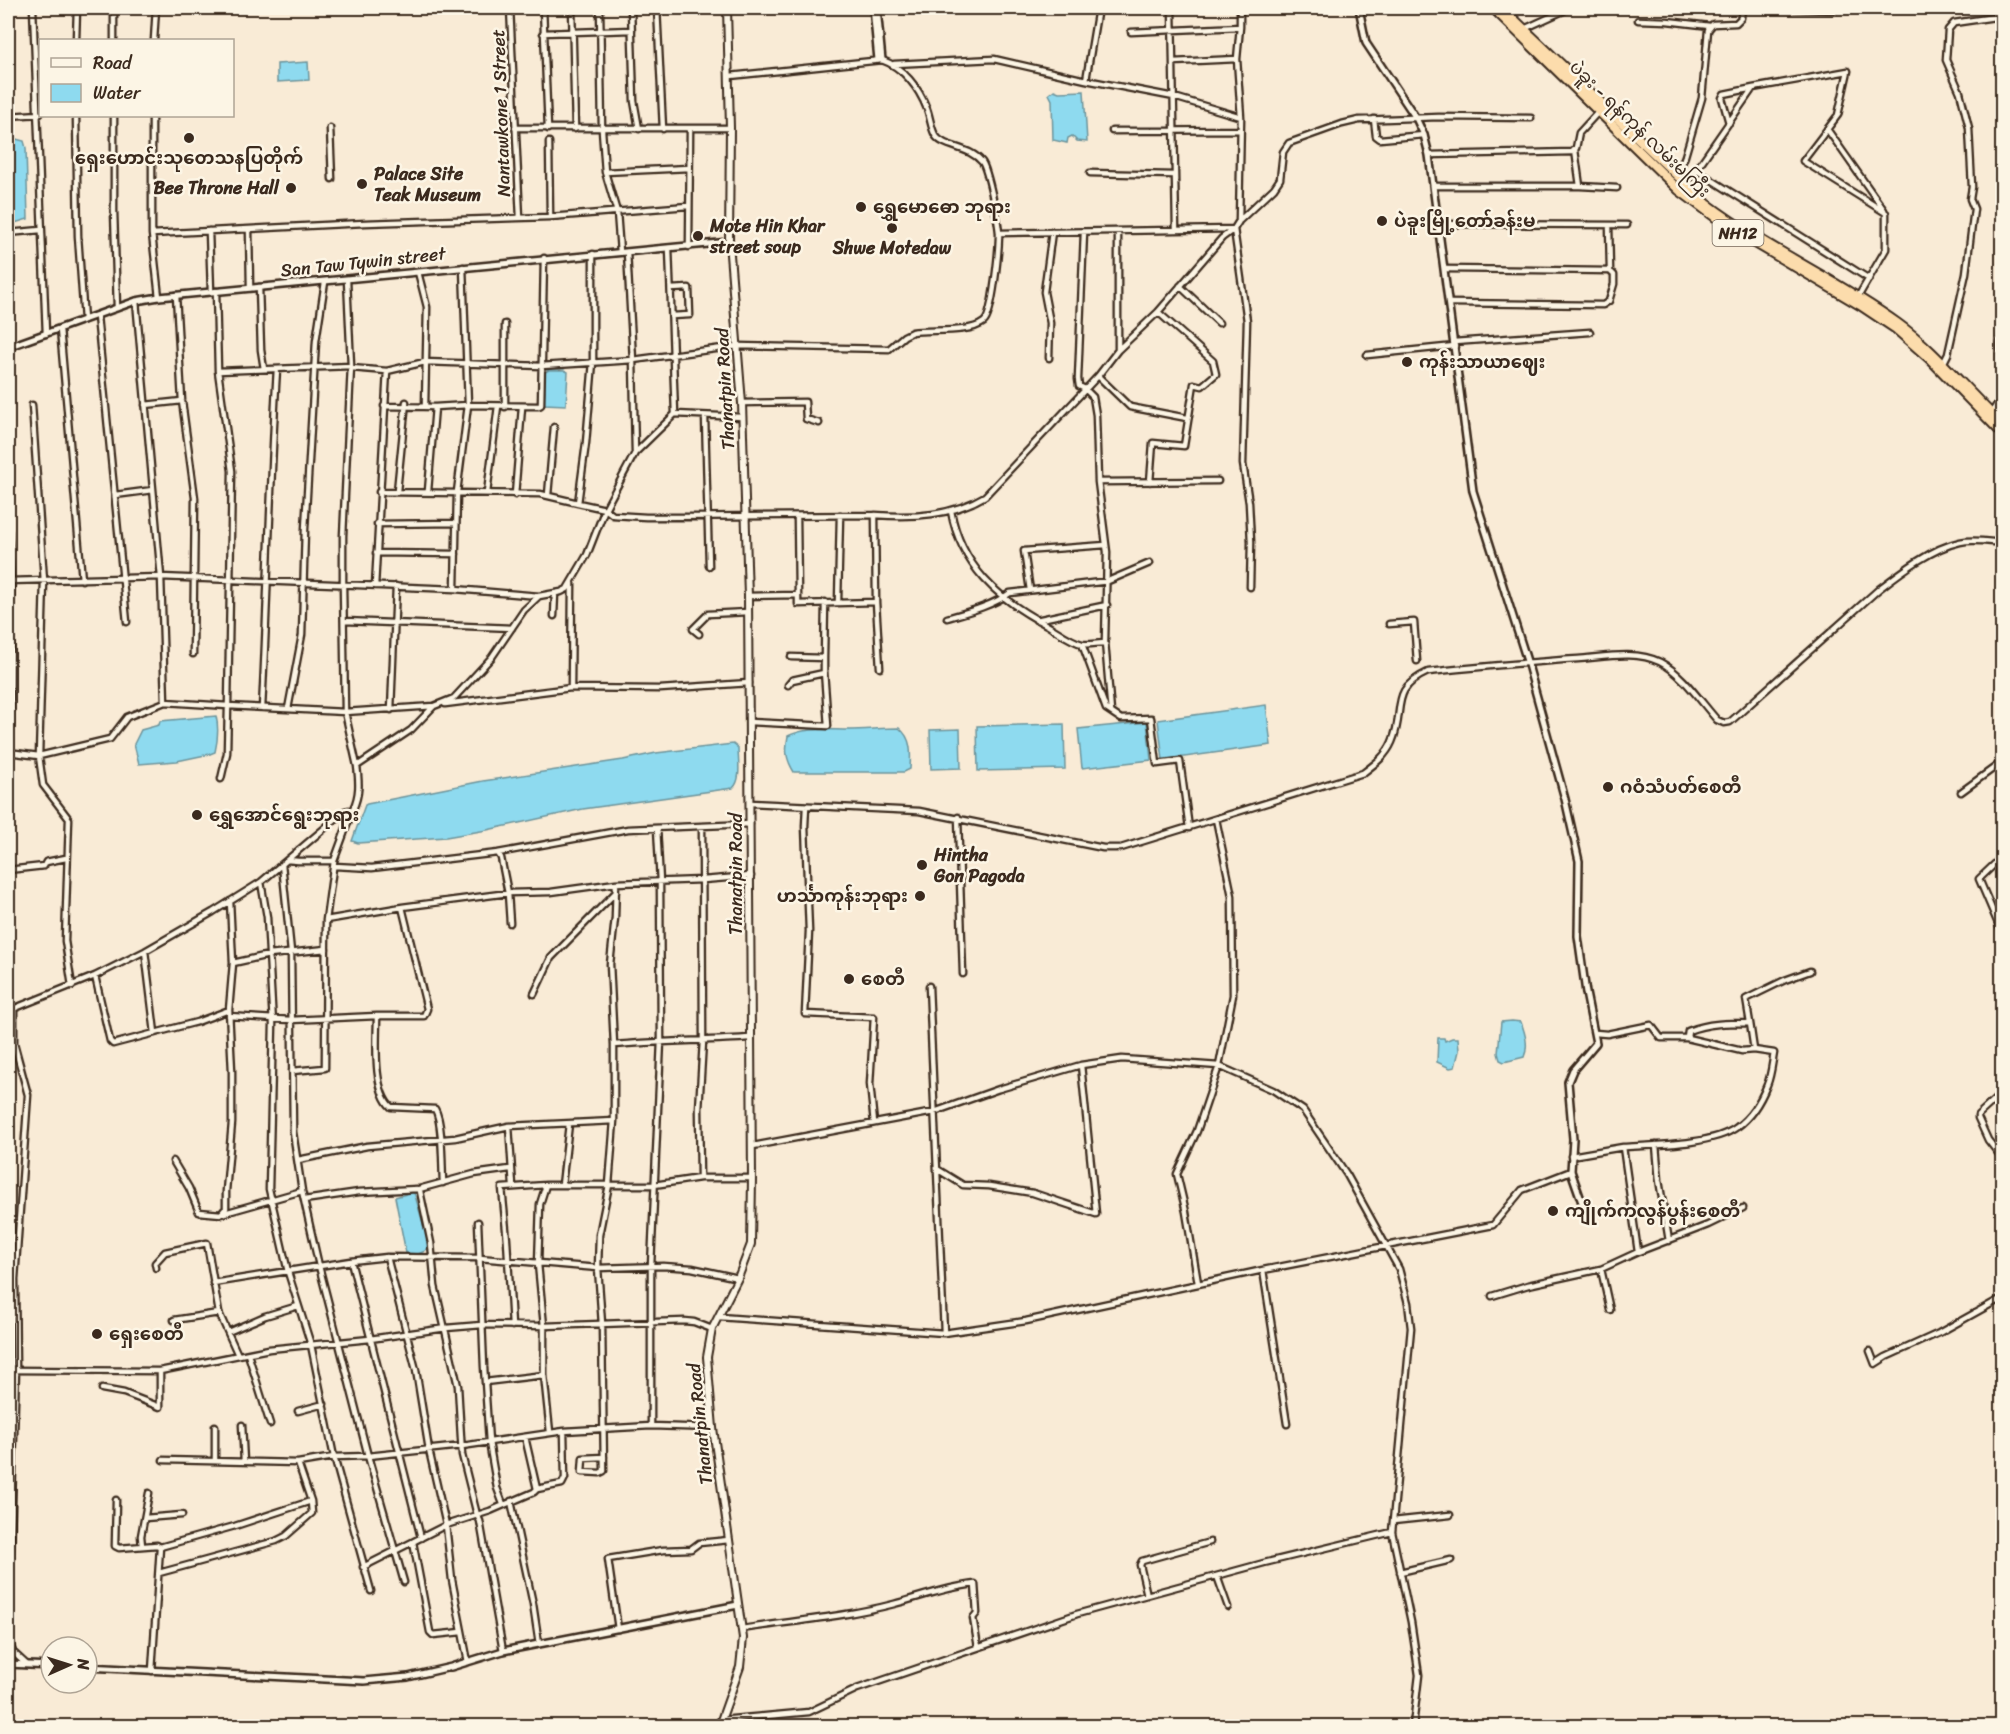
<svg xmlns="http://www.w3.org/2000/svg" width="2010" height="1734" viewBox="0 0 2010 1734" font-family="Sriracha,'Noto Sans Myanmar',sans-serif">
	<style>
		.water { fill: #8edaef; stroke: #6d949b; stroke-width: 1.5 }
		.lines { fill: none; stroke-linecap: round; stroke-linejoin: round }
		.minor-casing { stroke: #3b2a1e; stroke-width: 9 }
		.tertiary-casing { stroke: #3b2a1e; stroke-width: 10 }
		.secondary-casing { stroke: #3b2a1e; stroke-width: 10 }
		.trunk-casing { stroke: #3b2a1e; stroke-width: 12 }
		.minor { stroke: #fcf5e5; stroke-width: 4.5 }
		.tertiary { stroke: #fcf5e5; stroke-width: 5 }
		.secondary { stroke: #fcf5e5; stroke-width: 6 }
		.trunk { stroke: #fcdcac; stroke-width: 8 }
		.poi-dot { fill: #3b2a1e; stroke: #fcf5e5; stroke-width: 2 }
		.labels { text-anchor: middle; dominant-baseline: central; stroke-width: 5; stroke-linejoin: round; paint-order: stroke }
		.shield { fill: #fcf5e5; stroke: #75675a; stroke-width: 1.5 }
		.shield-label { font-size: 16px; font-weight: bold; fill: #3b2a1e }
		.street-label { font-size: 18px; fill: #3b2a1e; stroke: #fcf5e5 }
		.poi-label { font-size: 18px; font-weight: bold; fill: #3b2a1e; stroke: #fcf5e5; text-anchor: start }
	</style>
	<rect width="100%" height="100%" fill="#f9ebd6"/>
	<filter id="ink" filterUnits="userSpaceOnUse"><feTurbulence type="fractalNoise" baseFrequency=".0167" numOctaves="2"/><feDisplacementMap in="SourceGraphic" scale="12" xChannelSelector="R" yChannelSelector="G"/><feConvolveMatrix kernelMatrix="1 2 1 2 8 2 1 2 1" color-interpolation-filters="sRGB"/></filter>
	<g filter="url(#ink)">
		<path class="water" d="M 308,62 L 309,80 L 277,82 L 277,64 Z
			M 1054,90 L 1059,92 L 1084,91 L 1087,142 L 1077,141 L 1072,136 L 1068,138 L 1067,143 L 1053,140 L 1052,100 L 1049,94 Z
			M 16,139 L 24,141 L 26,148 L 28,219 L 8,225 L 8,140 Z
			M 549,370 L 564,370 L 568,372 L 566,405 L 544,404 L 545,372 Z
			M 1266,705 L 1271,745 L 1163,760 L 1158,720 Z
			M 216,716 C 219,728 218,739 215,752 L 210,754 L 177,761 L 139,764 L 134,744 L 141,730 L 159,725 L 160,721 Z
			M 1147,722 L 1151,760 L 1082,768 L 1078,729 Z
			M 1064,724 L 1065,769 L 978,771 L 977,726 Z
			M 899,728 C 912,738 911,753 910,769 L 904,772 L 794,772 C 786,759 785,751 788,736 C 805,727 829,730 848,730 C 865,730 882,728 899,728 Z
			M 960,729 L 961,768 L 931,769 L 930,730 Z
			M 733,744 L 738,748 C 738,760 742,780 733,788 L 583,809 L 487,830 L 446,837 L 358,843 L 352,841 L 365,805 L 367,804 L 483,781 L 623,760 L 656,753 Z
			M 1512,1021 L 1521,1022 C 1525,1033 1529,1046 1524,1057 L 1504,1062 L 1500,1060 L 1498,1053 L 1501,1022 Z
			M 1438,1038 L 1444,1038 L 1445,1041 L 1452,1038 L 1458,1038 L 1459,1051 L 1455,1067 L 1450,1068 L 1437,1062 Z
			M 414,1192 L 429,1244 L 425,1251 L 418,1254 L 406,1253 L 395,1197 Z"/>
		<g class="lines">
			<defs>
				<path id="minor" d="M 33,8 L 46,334
					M 510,8 L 520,218
					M 543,8 L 548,129
					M 572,8 L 575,129
					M 600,8 L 602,130 L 605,172 L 617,212 L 620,252
					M 631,8 L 634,101 L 639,129
					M 657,8 L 663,129
					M 1172,8 L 1176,230
					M 1772,8 L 1834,10
					M 1638,20 L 1667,21 L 1710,26
					M 1524,29 L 1570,8
					M 1131,32 L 1240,27
					M 543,33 L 632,30
					M 76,40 L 77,8
					M 114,40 L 114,8
					M 154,40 L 156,8
					M 1173,62 L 1237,59
					M 894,64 L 994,59 L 1086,80 L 1098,8
					M 1086,80 L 1174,97 L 1241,117
					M 8,116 L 40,114
					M 76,116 L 78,236 L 84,320
					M 114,116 L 114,211 L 117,308
					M 152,116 L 152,234 L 159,297
					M 1374,119 L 1376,136 L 1380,139 L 1424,135
					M 1729,123 L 1722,98 L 1724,94 L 1753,88
					M 330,128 L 332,179
					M 515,128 L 730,128
					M 1827,129 L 1884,210
					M 1112,131 L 1240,130
					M 549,142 L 550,217
					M 1575,150 L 1580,186
					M 1429,155 L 1572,152 L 1576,148 L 1579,133 L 1600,110
					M 1696,170 L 1869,279
					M 605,172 L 689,168
					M 1090,173 L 1174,175
					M 1677,176 L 1685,156 L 1702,98 L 1708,30 L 1713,24 L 1736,23 L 1741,18 L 1742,8
					M 1684,184 L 1696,170 L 1753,88 L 1848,71 L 1838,115 L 1803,161 L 1886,213 L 1886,249 L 1858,297
					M 1434,186 L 1580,186 L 1617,188
					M 1239,221 L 1241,117 L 1237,59 L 1240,27 L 1240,8
					M 1439,224 L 1627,225
					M 1609,225 L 1610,271
					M 249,229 L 250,288
					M 209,231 L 211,292
					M 1084,232 L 1078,379 L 1079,386 L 1085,389 L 1093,397 L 1096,415 L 1098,482 L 1107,552 L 1105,642 L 1111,712
					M 1118,232 L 1118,349
					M 8,233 L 41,230
					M 999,233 L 1234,229 L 1247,321 L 1243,464 L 1249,503 L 1251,542 L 1250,587
					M 152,234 L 365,223 L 550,217 L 688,206
					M 689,247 L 690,129
					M 627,252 L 633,360 L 635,453
					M 593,254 L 593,362 L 586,443 L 578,503 L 605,509 L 613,515 L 646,517 L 875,515 C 913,518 952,516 985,496 L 1098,376 L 1118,350 L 1158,312 L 1222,238 L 1234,229 L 1239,221 L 1274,188 L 1280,179 L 1283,152 L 1289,143 L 1342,124 L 1359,120 L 1439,117 L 1531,118
					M 1445,269 L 1610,271 L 1614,275 L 1614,284 L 1609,301 L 1603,305 L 1449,303
					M 418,272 L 427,307 L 425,406
					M 347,280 L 351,366 L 343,536 L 343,585 L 345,712 L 357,766
					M 1180,286 L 1219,323
					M 259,287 L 261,350 L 264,369
					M 671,289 L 689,288 L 690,315 L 672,316
					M 176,295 L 182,401 L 195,498 L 193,654
					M 136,301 L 161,577 L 165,702
					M 97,316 L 127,622
					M 2002,326 L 2000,343 L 2002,396
					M 60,329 L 82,580
					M 1454,342 L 1590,332
					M 1367,355 L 1455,346
					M 1049,358 L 1050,323 L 1044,292 L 1052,232
					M 1943,364 L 1948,354 L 1966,273 L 1974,209 L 1970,199 L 1972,187 L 1969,128 L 1960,92 L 1946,60 L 1948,30 L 1954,23 L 2002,16
					M 351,368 L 387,371 L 425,362 L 541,366 L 633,360 L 738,346 L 889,349 L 904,336 L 912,332 C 931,329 969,334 984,322 C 993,315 999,248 999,233 C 998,221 988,170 982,162 C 968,145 944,149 935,135 C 931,128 930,117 927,109 C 919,88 903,67 882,60 L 730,76
					M 218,371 L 351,366
					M 1098,376 L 1130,407 L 1187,418
					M 742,403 L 805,402 L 806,419 L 819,423
					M 32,405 L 44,581 L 39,756 L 43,785 L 69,819 L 65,941 L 72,986
					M 145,405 L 182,401
					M 384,406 L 435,407 L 428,491
					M 435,407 L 468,405 L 539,406 L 541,405 L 544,258
					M 505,407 L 505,324
					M 675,414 L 742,417
					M 1991,414 L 2002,396
					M 705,416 L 709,566
					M 1098,482 L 1218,481
					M 1150,482 L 1153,443 L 1184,446 L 1194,384 L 1202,386 L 1216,374 L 1213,361 L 1158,312
					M 397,491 L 406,402
					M 379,492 L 540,494 L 578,503
					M 487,493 L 498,406
					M 115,495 L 153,490
					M 515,495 L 522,407
					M 548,495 L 554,427
					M 951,511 C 961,566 998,599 1045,624 C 1056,630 1070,641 1082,644 C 1089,645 1098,643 1105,643
					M 875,515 L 876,602 L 880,668
					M 797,516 L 798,595
					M 377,524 L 456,523
					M 8,531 L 11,582 L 10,752
					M 376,553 L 456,554
					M 8,581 L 161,577 L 455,589 L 539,596
					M 375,586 L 387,371
					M 455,589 L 457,492 L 468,405 L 463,267
					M 1030,590 L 1024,551 L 1106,545
					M 748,596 L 798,595 L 798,604 L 876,602
					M 838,602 L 840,515
					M 554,616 L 555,593
					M 947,618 C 968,612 992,606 1010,593 L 1108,581 L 1150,563
					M 1036,620 L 1107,605
					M 345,621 L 512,628
					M 1389,624 L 1414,622 L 1417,661
					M 699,634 L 693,629 L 708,614 L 748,612
					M 1082,644 L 1106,709 L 1121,719 L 1151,718 L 1157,764 L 1180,761 L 1189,828
					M 791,657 L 824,658 L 825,602
					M 788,685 L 792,680 L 824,673 L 824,658
					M 571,688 L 572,583
					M 445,704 L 571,688 L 660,689 L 749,683
					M 262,708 C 268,595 270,482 277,369
					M 288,709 L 302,635 L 305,529 L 316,341 L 325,282
					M 391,710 L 396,586
					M 749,722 L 828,726 L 824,671
					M 8,752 L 39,756 L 110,739 L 127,717 L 165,702 L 228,706 L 232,471 L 218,371 L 216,291
					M 221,779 L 227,753 L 228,706 L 345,712 L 434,706
					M 1961,792 L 2002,762
					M 750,803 L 919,811 L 1103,848 L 1121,848 L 1363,773 C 1375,764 1386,756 1392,742 C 1406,710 1388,690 1428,672 C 1478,667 1528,662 1578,659 C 1604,657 1636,650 1660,662 C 1683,674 1700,701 1717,720 L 1724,723 L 1730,722 L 1879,589 C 1901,572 1932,548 1960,542 C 1974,539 1989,542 2002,543
					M 806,806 L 805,826 L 809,931 L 805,1014 L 874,1017 L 870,1084 L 874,1123
					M 958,817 L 963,974
					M 1216,819 L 1232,896 L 1233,995 L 1219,1066 L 1273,1090 L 1303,1110 L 1347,1175 L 1399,1269 L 1408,1303 L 1411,1328 L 1392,1532 L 1411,1622 L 1419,1675 L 1413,1726
					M 498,853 L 628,829 L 750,824
					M 2002,857 L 1979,879 L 2002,933
					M 287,860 L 298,861 L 334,861
					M 282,864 L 291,952 L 293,1132 L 302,1191 L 319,1266 L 368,1456 L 404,1582
					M 334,866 L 372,868 L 498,853 L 501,858 L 508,893 L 510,923
					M 8,870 L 44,866 L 46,862 L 66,858
					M 261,882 L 267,917 L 273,1024 L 269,1189 L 288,1272 L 311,1345 L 334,1457 L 371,1591
					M 326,920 L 402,907 L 508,893 L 551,892 L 616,883 L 703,880 L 751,876
					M 145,951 L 155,1033 L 197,1022 L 229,1010
					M 233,963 L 269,955 L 326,949
					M 95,976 L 110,1041 L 113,1044 L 155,1033
					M 534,994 L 551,958 L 616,892
					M 8,1006 L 14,1008 L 14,1043 L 28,1095 L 15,1279 L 16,1369 L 8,1638 L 13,1652 L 26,1664
					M 8,1011 L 95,976 L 145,951 L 213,912 L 261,882 L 345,811 L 353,809 C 360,794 359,782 357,766 L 411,730 L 434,706 L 454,698 L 492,657 L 524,610 L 539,596 L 561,592 L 567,589 L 587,555 L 605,509 L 635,453 L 675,414 L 669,248
					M 229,1016 L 291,1020 L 377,1016 L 424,1016 L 427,1009 L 402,907
					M 377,1016 C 377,1040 372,1089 391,1107 L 435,1109 C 443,1122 442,1166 443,1183
					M 1595,1033 L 1607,1034 L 1651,1025 L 1661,1038 L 1687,1038 L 1688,1031 C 1708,1023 1728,1023 1750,1023 L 1746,999 L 1785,980 L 1810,971
					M 1687,1038 L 1742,1051 L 1754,1050
					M 614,1045 C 660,1041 705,1041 751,1038
					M 292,1071 L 325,1068 L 326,920 L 334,861 L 353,809
					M 2002,1093 L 1978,1115 L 1978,1118 L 1988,1140 L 2002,1158
					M 1656,1145 L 1659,1180 L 1669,1241
					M 753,1146 L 934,1112 L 999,1089 L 1081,1065 L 1122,1059 L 1219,1066 L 1197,1131 L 1177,1174 L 1186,1212 L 1198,1283
					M 1571,1156 L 1623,1147
					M 298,1160 L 367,1146 L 455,1138 L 509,1126
					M 173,1161 L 189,1188 L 199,1212 L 221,1214 L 302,1191
					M 937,1169 L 963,1185 L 989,1186 L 1033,1193 L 1096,1214 L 1081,1065
					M 700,1178 L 699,1109 L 703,1041 L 702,826
					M 546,1185 L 540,1204 L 538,1264 L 544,1326 L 544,1375 L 550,1432
					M 562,1185 L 569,1124
					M 513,1186 L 509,1126 L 614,1121
					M 419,1189 L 474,1174 L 510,1169
					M 304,1200 L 359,1192 L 417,1189 L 420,1191 L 431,1243 L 435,1286 L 458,1386 L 462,1455 L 477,1515 L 480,1521 L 503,1651
					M 221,1214 L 226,1208 L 226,1191 L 232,1123 L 232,1071 L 229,1010 L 233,963 L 230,901
					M 478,1222 L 484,1367 L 489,1442 L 497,1488 L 503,1504
					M 1638,1252 L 1623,1147 C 1653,1145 1713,1145 1737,1127 C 1751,1117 1761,1100 1767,1085 C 1771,1076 1772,1064 1774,1053 L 1754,1050 L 1750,1023
					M 387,1257 L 416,1370 L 429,1450 L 446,1525 L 452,1580 L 468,1662
					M 351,1261 L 421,1538
					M 156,1268 L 155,1263 L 165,1252 L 207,1243 L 219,1313 L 238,1355
					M 1601,1269 L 1610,1310
					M 1263,1270 L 1287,1424
					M 213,1283 L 351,1261 L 387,1257 L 479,1258 L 598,1268 L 663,1266 L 692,1268 L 738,1278
					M 1492,1296 L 1528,1285 L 1601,1269 L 1638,1252 L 1708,1225 L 1743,1208
					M 719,1317 L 944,1333 L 929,986
					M 174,1320 L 219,1313
					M 512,1326 L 507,1240 L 502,1188 L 546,1185 L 654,1185 L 700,1178 L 752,1178
					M 228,1332 L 265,1316 L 298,1306
					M 944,1333 L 1026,1321 L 1263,1270 L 1493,1225 L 1522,1190 L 1571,1171
					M 1870,1351 L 1875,1364 L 1886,1357 L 1939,1333 L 2002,1298
					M 248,1354 L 270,1424
					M 8,1370 L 160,1371 L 269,1349 L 370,1339 L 446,1328 L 482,1325 L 544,1326 L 684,1321 L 694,1322 L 712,1329
					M 485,1382 L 544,1375
					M 102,1389 L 124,1393 L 160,1407 L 160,1371
					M 298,1411 L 324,1404
					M 242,1425 L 244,1462
					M 215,1426 L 215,1461
					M 651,1426 L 651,1266 L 661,1041 L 660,882 L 657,828
					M 525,1437 L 537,1489
					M 604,1457 L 583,1458 L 582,1472 L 600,1473 L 604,1471 L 602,1324 L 598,1268 L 599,1235 L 609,1185 L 614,1121 L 614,1045 L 610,964 L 615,918 L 616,883
					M 163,1460 L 298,1463 L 334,1457 L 368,1456 L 462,1446 L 564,1431 L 651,1426 L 713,1428
					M 116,1500 L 115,1546 L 119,1548 L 157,1545 L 160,1547
					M 511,1501 L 533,1604 L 539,1644
					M 145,1518 L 182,1515
					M 1393,1521 L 1450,1515
					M 413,1542 L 430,1632 L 433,1635 L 462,1632
					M 142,1546 L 141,1536 L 149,1493
					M 363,1567 L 446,1525 L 490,1511 L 534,1492 L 537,1489 L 562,1484 L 565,1478 L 564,1431
					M 1400,1572 L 1451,1560
					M 159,1573 L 276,1541 L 286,1536 L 312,1513 L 311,1501 L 298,1463
					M 1217,1576 L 1228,1607
					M 1147,1595 L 1140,1565 L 1142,1561 L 1210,1542
					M 618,1629 L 608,1559 L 663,1550 L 691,1549 L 699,1543 L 729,1540
					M 742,1629 C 792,1621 844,1617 894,1604 C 920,1597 947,1587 975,1584 L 977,1613 L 973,1618 L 978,1647
					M 152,1671 L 160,1547 L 235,1526 L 311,1501
					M 721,1720 L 809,1712 L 857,1689 L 1077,1614 L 1264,1563 L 1392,1532"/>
				<path id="tertiary" d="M 873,8 L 878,60
					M 877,8 L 882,60
					M 1359,8 L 1366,43 L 1416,118 L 1424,135 L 1429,155 L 1473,491 L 1527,661 L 1565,799 L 1579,861 L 1578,936 L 1586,993 L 1596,1043 L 1573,1070 L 1568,1082 L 1573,1139 L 1571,1171 L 1586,1214
					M 8,347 L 136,301 L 159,297 L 729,242
					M 8,1664 L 51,1666
					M 87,1667 L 364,1681 L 408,1677 L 451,1667 L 503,1651 L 738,1605"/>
				<path id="secondary" d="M 719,1726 L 740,1667 L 743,1638 L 713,1428 L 707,1357 L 712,1329 L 738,1278 L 751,1244 L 752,1178 L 748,596 L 742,403 L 729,242 L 730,128 L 727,8"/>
				<path id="trunk" d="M 1493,8 L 1679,190 L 1730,228 L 1860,305 L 1896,329 L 1930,359 L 2002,433
					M 1502,8 L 1707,204 C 1767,249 1836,279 1897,323 C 1936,351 1966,391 2002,424"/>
			</defs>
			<use href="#minor" class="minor-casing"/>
			<use href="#tertiary" class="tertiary-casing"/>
			<use href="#secondary" class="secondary-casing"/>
			<use href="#trunk" class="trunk-casing"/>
			<use href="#minor" class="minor"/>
			<use href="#tertiary" class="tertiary"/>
			<use href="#secondary" class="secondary"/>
			<use href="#trunk" class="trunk"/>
		</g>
	</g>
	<g class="poi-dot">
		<circle cx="189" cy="138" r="6"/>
		<circle cx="362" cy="184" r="6"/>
		<circle cx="291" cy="188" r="6"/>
		<circle cx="861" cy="207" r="6"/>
		<circle cx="1382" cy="221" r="6"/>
		<circle cx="892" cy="228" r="6"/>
		<circle cx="698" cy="236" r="6"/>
		<circle cx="1407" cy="362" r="6"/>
		<circle cx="1608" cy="787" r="6"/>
		<circle cx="197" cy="815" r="6"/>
		<circle cx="922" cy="865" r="6"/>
		<circle cx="920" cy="896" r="6"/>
		<circle cx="849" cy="979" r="6"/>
		<circle cx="1553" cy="1211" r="6"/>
		<circle cx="97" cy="1334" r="6"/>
	</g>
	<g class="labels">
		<rect class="shield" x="1712.5" y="220" width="51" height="26" rx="4.5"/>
		<g class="shield-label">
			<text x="1738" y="233">NH12</text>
		</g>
		<g class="street-label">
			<text transform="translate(501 113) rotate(-92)">Nantawkone 1 Street</text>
			<text transform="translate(1640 129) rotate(44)">ပဲခူး - ရန်ကုန် လမ်းမကြီး</text>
			<text transform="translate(363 262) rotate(-6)">San Taw Tywin street</text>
			<text transform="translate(725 389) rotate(-93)">Thanatpin Road</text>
			<text transform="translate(736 874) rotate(-90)">Thanatpin Road</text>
			<text transform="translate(700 1424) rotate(-96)">Thanatpin Road</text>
		</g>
		<g class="poi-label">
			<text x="189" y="158" text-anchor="middle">ရှေးဟောင်းသုတေသနပြတိုက်</text>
			<text x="374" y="174">Palace Site<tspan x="374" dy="21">Teak Museum</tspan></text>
			<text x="279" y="188" text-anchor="end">Bee Throne Hall</text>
			<text x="873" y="207">ရွှေမောဓော ဘုရား</text>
			<text x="1394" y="221">ပဲခူးမြို့တော်ခန်းမ</text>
			<text x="710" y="226">Mote Hin Khar<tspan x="710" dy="21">street soup</tspan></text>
			<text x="892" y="248" text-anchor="middle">Shwe Motedaw</text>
			<text x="1419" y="362">ကုန်းသာယာဈေး</text>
			<text x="1620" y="787">ဂဝံသံပတ်စေတီ</text>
			<text x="209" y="815">ရွှေအောင်ရွေးဘုရား</text>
			<text x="934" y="855">Hintha<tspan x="934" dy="21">Gon Pagoda</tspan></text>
			<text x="908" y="896" text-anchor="end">ဟင်္သာကုန်းဘုရား</text>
			<text x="861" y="979">စေတီ</text>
			<text x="1565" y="1211">ကျိုက်ကလွန်ပွန်းစေတီ</text>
			<text x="109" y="1334">ရှေးစေတီ</text>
		</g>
	</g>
	<rect width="2010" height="1734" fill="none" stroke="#fcf5e5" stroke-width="30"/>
	<rect x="15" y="15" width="1980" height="1704" fill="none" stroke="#3b2a1e" stroke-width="2" filter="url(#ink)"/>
	<rect x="39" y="39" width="195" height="78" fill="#fcf5e5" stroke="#afa495" stroke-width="1.5"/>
	<rect x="51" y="58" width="30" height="9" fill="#fcf5e5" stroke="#afa495" stroke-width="1.5"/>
	<text x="93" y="69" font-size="18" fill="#3b2a1e">Road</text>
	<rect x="51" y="84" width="30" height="18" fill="#8edaef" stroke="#afa495" stroke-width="1.5"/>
	<text x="93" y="99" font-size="18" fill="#3b2a1e">Water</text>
	<g transform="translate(69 1665) rotate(87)"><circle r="28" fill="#fcf5e5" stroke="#afa495" stroke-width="1.5"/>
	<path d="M0-4.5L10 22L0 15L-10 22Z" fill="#3b2a1e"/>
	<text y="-9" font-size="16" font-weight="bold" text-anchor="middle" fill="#3b2a1e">N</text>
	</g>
</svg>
